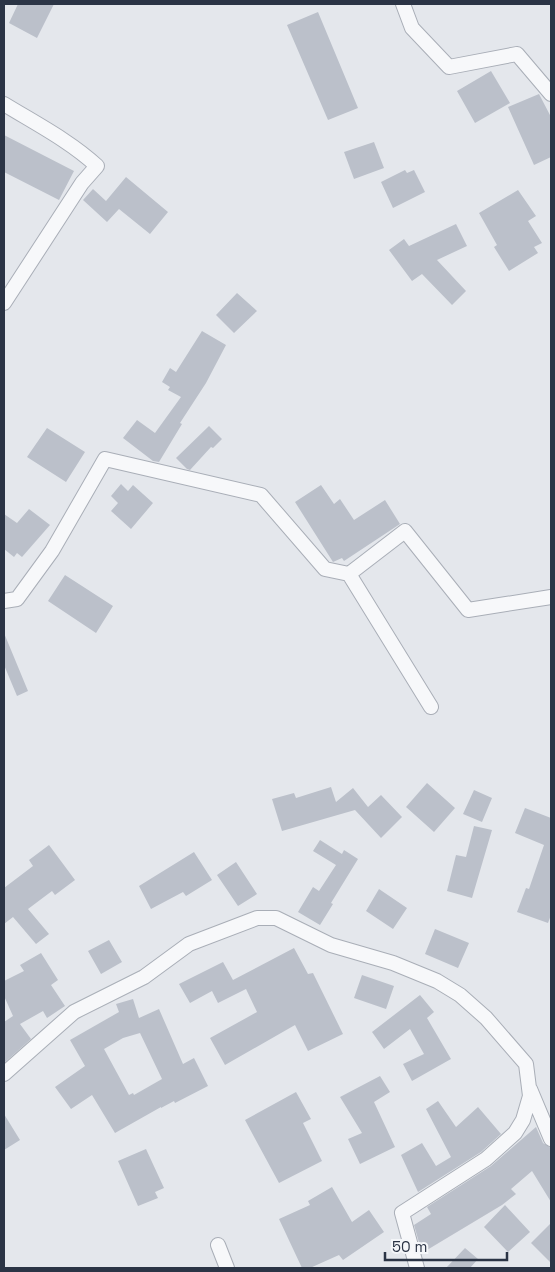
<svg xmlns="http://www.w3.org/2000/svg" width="555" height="1272" viewBox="0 0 555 1272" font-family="'Space Grotesk',sans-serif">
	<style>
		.building { fill: #bbc0ca; fill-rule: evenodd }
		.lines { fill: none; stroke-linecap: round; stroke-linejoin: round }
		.minor-casing { stroke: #a9aeb7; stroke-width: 16 }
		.minor { stroke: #f7f8fa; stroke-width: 14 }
	</style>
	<rect width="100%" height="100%" fill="#e4e7ec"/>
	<path class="building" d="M 18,4 L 54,4 L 37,38 L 9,23 Z
		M 318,12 L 358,108 L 328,120 L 287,25 Z
		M 491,71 L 510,103 L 475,123 L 457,91 Z
		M 539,94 L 551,117 L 551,157 L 534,165 L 508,107 Z
		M 4,135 L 74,171 L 59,200 L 4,172 Z
		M 374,142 L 384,168 L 354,179 L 344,152 Z
		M 405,170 L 407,173 L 414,170 L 425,192 L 393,208 L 381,182 Z
		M 126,177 L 168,212 L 150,234 L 119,209 L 107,222 L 83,200 L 93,189 L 106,201 Z
		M 518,190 L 536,216 L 528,221 L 542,243 L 534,247 L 538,253 L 509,271 L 494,247 L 497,245 L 479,213 Z
		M 456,224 L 467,246 L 437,260 L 466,291 L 452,305 L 422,274 L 412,281 L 389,250 L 404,239 L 409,246 Z
		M 237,293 L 257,311 L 234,333 L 216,315 Z
		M 202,331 L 226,345 L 206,383 L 180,423 L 182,424 L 159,462 L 153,461 L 123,438 L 137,420 L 155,433 L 181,397 L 168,390 L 170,387 L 162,382 L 170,368 L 176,372 Z
		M 209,426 L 222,439 L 213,448 L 211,447 L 190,470 L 187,469 L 176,458 Z
		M 47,428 L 85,452 L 66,482 L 27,457 Z
		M 121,484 L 128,491 L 133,485 L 153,503 L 131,529 L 111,511 L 118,503 L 111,496 Z
		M 321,485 L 334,504 L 340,499 L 354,520 L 385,500 L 400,524 L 344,561 L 342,558 L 333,562 L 295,502 Z
		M 29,509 L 50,525 L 22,557 L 17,553 L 14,557 L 4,549 L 4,514 L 17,523 Z
		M 65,575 L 113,606 L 96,633 L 48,601 Z
		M 4,633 L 28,691 L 17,696 L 4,665 Z
		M 427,783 L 455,808 L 434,832 L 406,807 Z
		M 331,787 L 336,802 L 353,788 L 368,807 L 381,795 L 402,817 L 381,838 L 355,810 L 282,831 L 272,799 L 294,793 L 296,798 Z
		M 474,790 L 492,798 L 482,822 L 463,814 Z
		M 525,808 L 551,818 L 551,915 L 548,923 L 517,912 L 526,888 L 529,889 L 544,845 L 515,833 Z
		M 474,826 L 492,830 L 472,898 L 447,891 L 456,855 L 466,857 Z
		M 320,840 L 342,854 L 344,850 L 358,859 L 331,903 L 333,904 L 320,925 L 298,912 L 313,887 L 319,891 L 336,865 L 313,851 Z
		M 49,845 L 75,880 L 55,895 L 52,891 L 28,909 L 49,934 L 36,944 L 13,917 L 4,924 L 4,888 L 33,866 L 29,860 Z
		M 194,852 L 212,880 L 186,896 L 183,892 L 151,909 L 139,886 Z
		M 236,862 L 257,894 L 238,906 L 217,875 Z
		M 379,889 L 407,908 L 393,929 L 366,911 Z
		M 435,929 L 469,943 L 458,968 L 425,954 Z
		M 109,940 L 122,962 L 101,974 L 88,951 Z
		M 294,948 L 308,974 L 313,973 L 343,1034 L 308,1051 L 295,1025 L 225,1065 L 210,1038 L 257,1012 L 246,989 L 218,1003 L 212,991 L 190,1003 L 179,984 L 223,962 L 233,980 Z
		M 41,953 L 58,980 L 51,985 L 65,1006 L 47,1018 L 43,1011 L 20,1024 L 31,1039 L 4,1063 L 4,1022 L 13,1016 L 4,996 L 4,981 L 24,971 L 20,965 Z
		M 362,975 L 394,986 L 386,1009 L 354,998 Z
		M 420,995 L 434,1012 L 427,1018 L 451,1059 L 412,1081 L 403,1064 L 424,1054 L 410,1029 L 384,1049 L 372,1032 Z
		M 133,999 L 139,1018 L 159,1009 L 183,1064 L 194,1058 L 208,1086 L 175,1103 L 174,1101 L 161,1108 L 161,1107 L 115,1133 L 92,1095 L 71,1109 L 55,1087 L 85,1066 L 70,1040 L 119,1012 L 116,1004 ZM 140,1033 L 162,1079 L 134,1095 L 133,1093 L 129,1095 L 104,1049 L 123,1038 Z
		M 380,1076 L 390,1092 L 374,1102 L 395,1147 L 360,1164 L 348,1139 L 362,1133 L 340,1097 Z
		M 296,1092 L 311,1119 L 303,1123 L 322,1161 L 279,1183 L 245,1120 Z
		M 438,1101 L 456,1127 L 478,1107 L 501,1134 L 481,1152 L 418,1192 L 401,1155 L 422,1143 L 436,1166 L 451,1157 L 426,1109 Z
		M 4,1114 L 20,1140 L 4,1150 Z
		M 536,1127 L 543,1143 L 551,1148 L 551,1202 L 532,1171 L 511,1189 L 516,1194 L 502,1205 L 422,1253 L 414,1225 L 431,1214 L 427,1207 L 491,1166 Z
		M 146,1149 L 164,1188 L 155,1192 L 158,1198 L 138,1206 L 118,1161 Z
		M 332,1187 L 352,1222 L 369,1210 L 384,1232 L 343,1260 L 339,1255 L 310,1268 L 302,1268 L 279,1219 L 310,1205 L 308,1201 Z
		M 505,1205 L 530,1232 L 508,1252 L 484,1227 Z
		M 551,1223 L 551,1263 L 531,1243 Z
		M 465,1248 L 478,1259 L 470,1268 L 446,1268 Z"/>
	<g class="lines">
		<defs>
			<path id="minor" d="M 403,4 L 412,28 L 449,67 L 517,54 L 551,94
				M 4,104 C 35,123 70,141 97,166 L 82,183 L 4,303
				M 349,574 L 405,531 L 468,610 L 551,597
				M 4,601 L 17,599 L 52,551 L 105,459 L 261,495 L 325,569 L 349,574 L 431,707
				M 4,1074 L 74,1012 L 144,977 L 189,944 L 257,918 L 276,918 L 331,945 L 393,963 L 437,981 L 460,995 L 486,1018 L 526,1064 L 530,1096 L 523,1120 L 515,1133 L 486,1159 L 402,1213 L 417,1268
				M 530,1089 L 551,1139
				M 218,1245 L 227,1268"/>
		</defs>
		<use href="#minor" class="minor-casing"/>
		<use href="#minor" class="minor"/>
	</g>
	<rect width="555" height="1272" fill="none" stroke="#2b3445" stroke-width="10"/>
	<path d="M385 1252v8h122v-8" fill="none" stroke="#2b3445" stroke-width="2.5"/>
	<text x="392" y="1252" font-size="15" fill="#2b3445" stroke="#f4f6f9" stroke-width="4" paint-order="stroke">50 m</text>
</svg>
